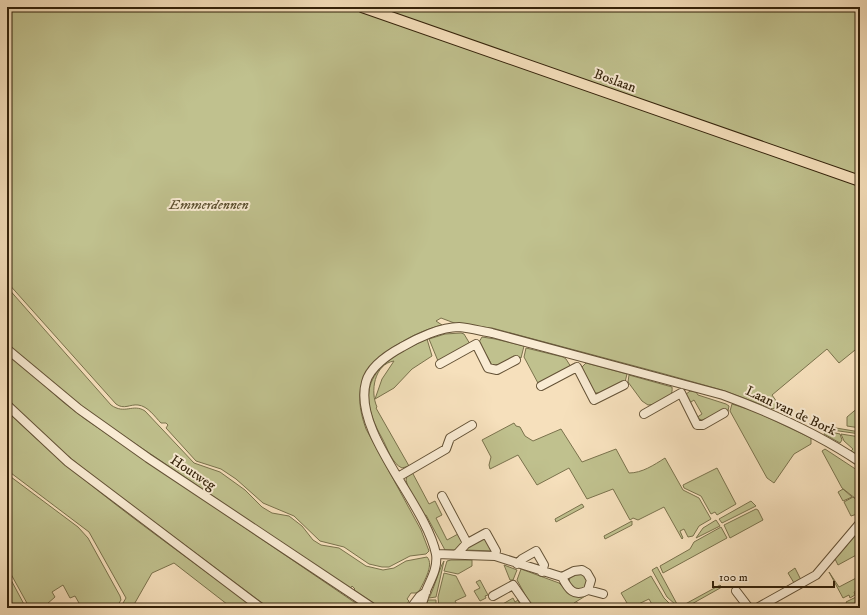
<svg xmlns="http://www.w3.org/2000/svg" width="867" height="615" viewBox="0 0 867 615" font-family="'IM FELL DW Pica',serif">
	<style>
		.green { fill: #c0c18e; stroke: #7a724c }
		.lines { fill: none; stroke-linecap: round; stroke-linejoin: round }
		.minor-casing { stroke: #645236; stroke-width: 10 }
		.major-casing { stroke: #34220a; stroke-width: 12 }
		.minor { stroke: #f9ebd3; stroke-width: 8 }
		.major { stroke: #f6e0bc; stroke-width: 10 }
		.labels { text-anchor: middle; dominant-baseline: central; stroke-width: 4; stroke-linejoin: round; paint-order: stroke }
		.street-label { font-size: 14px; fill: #34220a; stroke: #f9ebd3 }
		.park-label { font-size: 14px; font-style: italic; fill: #5e5232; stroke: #f9ebd3 }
	</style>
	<rect width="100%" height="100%" fill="#f6e0bc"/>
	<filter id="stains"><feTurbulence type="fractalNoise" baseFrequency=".005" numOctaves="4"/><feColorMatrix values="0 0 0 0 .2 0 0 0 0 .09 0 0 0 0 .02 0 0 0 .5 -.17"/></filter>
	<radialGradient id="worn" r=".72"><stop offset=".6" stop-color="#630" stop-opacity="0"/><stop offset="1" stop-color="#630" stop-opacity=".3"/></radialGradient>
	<path class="green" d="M 7,7 L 860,7 L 860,346 L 839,363 L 827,349 L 772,395 L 779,405 L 773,409 L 722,390 L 661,373 L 492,328 L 457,324 L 441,318 L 436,321 L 442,325 C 427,329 413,335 400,343 C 363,364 351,388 366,429 L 421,530 L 429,551 L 426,554 L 410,556 L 389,567 L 382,567 L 369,564 L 344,547 L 320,541 L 294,516 L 263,503 L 236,479 L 221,469 L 196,461 L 166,428 L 168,425 L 166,423 L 161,423 C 155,417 148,406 138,405 C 130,404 124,410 116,404 L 7,282 Z
		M 7,287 L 111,405 C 125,415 133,403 145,411 L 194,463 L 220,472 L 245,490 L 262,507 L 272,513 L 289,516 L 302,526 L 313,540 L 321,545 L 339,548 L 366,566 L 383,570 L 394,568 L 406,561 L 427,557 C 435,565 422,585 418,593 L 411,593 L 407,599 L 409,601 L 404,608 L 381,608 L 354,590 L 355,589 L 352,586 L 350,589 L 93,415 L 7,346 Z
		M 461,333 L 464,334 L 470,344 L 438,361 L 429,339 L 445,334 Z
		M 482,337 L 495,339 L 524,346 L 521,358 L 516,356 L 498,365 L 492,365 L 479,342 Z
		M 427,339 L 432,356 L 412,369 L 394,388 L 375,399 L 382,379 L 394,361 C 374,364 370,392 377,407 L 376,408 L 409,466 L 402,468 C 392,464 387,447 382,438 C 351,383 377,362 427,339 Z
		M 526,348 L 563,357 L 566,359 L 571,367 L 539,385 L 524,357 Z
		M 7,352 L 63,402 L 85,419 L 354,602 L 366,608 L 269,608 L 94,477 L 52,443 L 12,405 L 7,400 Z
		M 586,363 L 627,374 L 625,382 L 599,393 L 595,393 L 581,368 Z
		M 629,375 L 672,387 C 674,400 658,404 648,405 L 642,401 L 628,382 Z
		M 690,391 L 696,392 L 698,395 L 726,404 L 729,406 L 728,411 L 702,420 L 696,418 L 702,414 L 694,400 L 688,404 L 685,395 Z
		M 732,404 L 754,411 L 811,438 L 811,444 L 794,454 L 774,483 L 767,478 L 730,411 Z
		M 860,406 L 860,428 L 847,426 L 847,417 Z
		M 7,411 C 82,485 171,545 255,608 L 232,608 L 174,563 L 152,573 L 132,608 L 120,608 L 126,598 L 89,532 L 7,470 Z
		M 514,423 L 516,426 L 520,427 L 525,436 L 533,441 L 561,429 L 582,462 L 616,449 L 629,473 C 642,473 654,465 665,458 L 683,490 L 699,498 L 711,519 L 699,526 L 693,536 L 688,537 L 684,529 L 680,531 L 683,538 L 682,539 L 664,507 L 638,520 L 633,518 L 630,520 L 613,489 L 587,499 L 569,468 L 537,485 L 518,455 L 490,469 L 489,465 L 491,457 L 482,440 Z
		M 830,427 L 860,432 L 860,434 L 825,429 Z
		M 826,431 L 840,434 L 842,440 L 840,443 L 824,434 Z
		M 841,434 L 860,437 L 860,457 L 851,451 L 853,449 L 844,441 Z
		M 825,449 L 860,472 L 860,502 L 842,488 L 822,451 Z
		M 717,468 L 736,504 L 717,515 L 715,512 L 711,514 L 701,496 L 684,488 L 683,485 Z
		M 412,472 L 429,504 L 435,501 L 442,515 L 436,518 L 447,540 L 458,534 L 463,542 L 456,550 L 445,550 L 426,515 L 424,516 L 408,487 L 406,480 L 407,476 Z
		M 7,474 L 78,527 L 88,538 L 120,596 L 121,600 L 116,608 L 76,608 L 75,606 L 79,603 L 75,596 L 70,598 L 63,585 L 52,592 L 55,597 L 47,604 L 49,608 L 30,608 L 28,605 L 7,567 Z
		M 843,489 L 852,497 L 843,501 L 838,492 Z
		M 853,497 L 860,503 L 860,511 L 857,514 L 851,516 L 844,502 Z
		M 751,501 L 756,506 L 722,523 L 719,519 Z
		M 582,504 L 584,507 L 556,522 L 555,519 Z
		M 756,509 L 758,510 L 763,520 L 730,538 L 724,525 Z
		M 716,520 L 720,526 L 696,538 L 703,528 Z
		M 632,521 L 632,525 L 605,539 L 604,536 Z
		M 721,527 L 727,538 L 663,573 L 660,566 L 690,549 L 694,542 Z
		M 860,530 L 860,553 L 838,565 L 835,559 Z
		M 485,537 L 492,551 L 466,550 L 467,546 Z
		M 451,560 L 472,560 L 472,566 L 458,574 L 444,571 L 447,561 Z
		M 444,561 L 436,597 L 429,598 C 434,589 440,566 444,561 Z
		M 504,565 L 517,570 L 513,580 L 510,580 Z
		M 657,567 L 677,604 L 676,605 L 667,597 L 652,570 Z
		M 795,568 L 801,580 L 794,583 L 788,573 Z
		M 521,569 L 559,583 L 571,595 L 587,595 L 574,603 L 578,603 L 569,608 L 535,608 L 528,600 L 517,580 Z
		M 829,572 L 839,587 L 860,576 L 860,589 L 854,592 L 855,595 L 850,598 L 849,595 L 843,598 Z
		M 444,573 L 456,576 L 466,596 L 455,601 L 459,608 L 439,608 L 438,597 Z
		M569 582a9 9 0 1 1 18 0a9 9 0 1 1-18 0Z
		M 651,576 L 664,598 L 674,608 L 654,608 L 649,599 L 630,608 L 621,593 Z
		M 10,578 L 26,608 L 12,608 L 7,599 L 7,580 Z
		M 480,580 L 488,595 L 485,596 L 486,598 L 480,601 L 474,591 L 480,588 L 476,582 Z
		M 720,585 L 722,587 L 690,605 L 692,608 L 678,608 Z
		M 860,595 L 860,607 L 849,608 L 846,602 Z
		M 513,598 L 515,602 L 518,600 L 522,608 L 496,608 Z
		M 428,600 L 436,600 L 436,608 L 424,608 Z"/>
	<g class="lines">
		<defs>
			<path id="minor" d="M 7,349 L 79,409 L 148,458 L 373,608
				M 440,364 L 476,344 L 488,368 L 497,370 L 516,360
				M 541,386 L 577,367 L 594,400 L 624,385
				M 7,405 L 68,462 L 261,608
				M 644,414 L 681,393 L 697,425 L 703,425 L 724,413
				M 398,477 L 446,449 L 450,438 L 472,425
				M 442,496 L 467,543
				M 436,554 L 495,556 L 562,577 C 568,589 574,598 588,590 L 603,594
				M 457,554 L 466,544 L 486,533 L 496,551 L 495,556
				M 517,564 L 522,559 L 536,551 L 544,565 L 542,572
				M 562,577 L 574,571 L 582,570 L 587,573 L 591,580 L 588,590
				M 736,591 L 749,608
				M 493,596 L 513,585 L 529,608
				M 411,608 L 420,596 L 426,592
				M 420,608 C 423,602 424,597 426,591 C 431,579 438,568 436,554 C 426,504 352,432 366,382 C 370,367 389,354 402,347 C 417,338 441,327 459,327 C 470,328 481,331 492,333 L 723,395 C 772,413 817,433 860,462
				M 757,608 L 816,575 L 860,523"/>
			<path id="major" d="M 362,7 L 860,181"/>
		</defs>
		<use href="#minor" class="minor-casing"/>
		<use href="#major" class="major-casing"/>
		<use href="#minor" class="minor"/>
		<use href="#major" class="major"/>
	</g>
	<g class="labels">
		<g class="street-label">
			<text transform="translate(615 81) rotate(20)">Boslaan</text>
			<text transform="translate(791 411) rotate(25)">Laan van de Bork</text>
			<text transform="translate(193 473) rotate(34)">Houtweg</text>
		</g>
		<g class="park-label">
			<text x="209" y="205">Emmerdennen</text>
		</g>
	</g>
	<rect width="867" height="615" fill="none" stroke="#f6e0bc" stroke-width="24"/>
	<rect x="8" y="8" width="851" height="599" fill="none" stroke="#34220a" stroke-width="2"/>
	<rect x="12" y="12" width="843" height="591" fill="none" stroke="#34220a"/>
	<path d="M713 581v6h121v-6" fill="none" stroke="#34220a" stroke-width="2"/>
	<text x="719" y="581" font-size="12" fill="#34220a" stroke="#f9ebd3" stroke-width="3" paint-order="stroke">100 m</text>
	<rect width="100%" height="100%" filter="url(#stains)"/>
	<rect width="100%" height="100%" fill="url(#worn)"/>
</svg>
